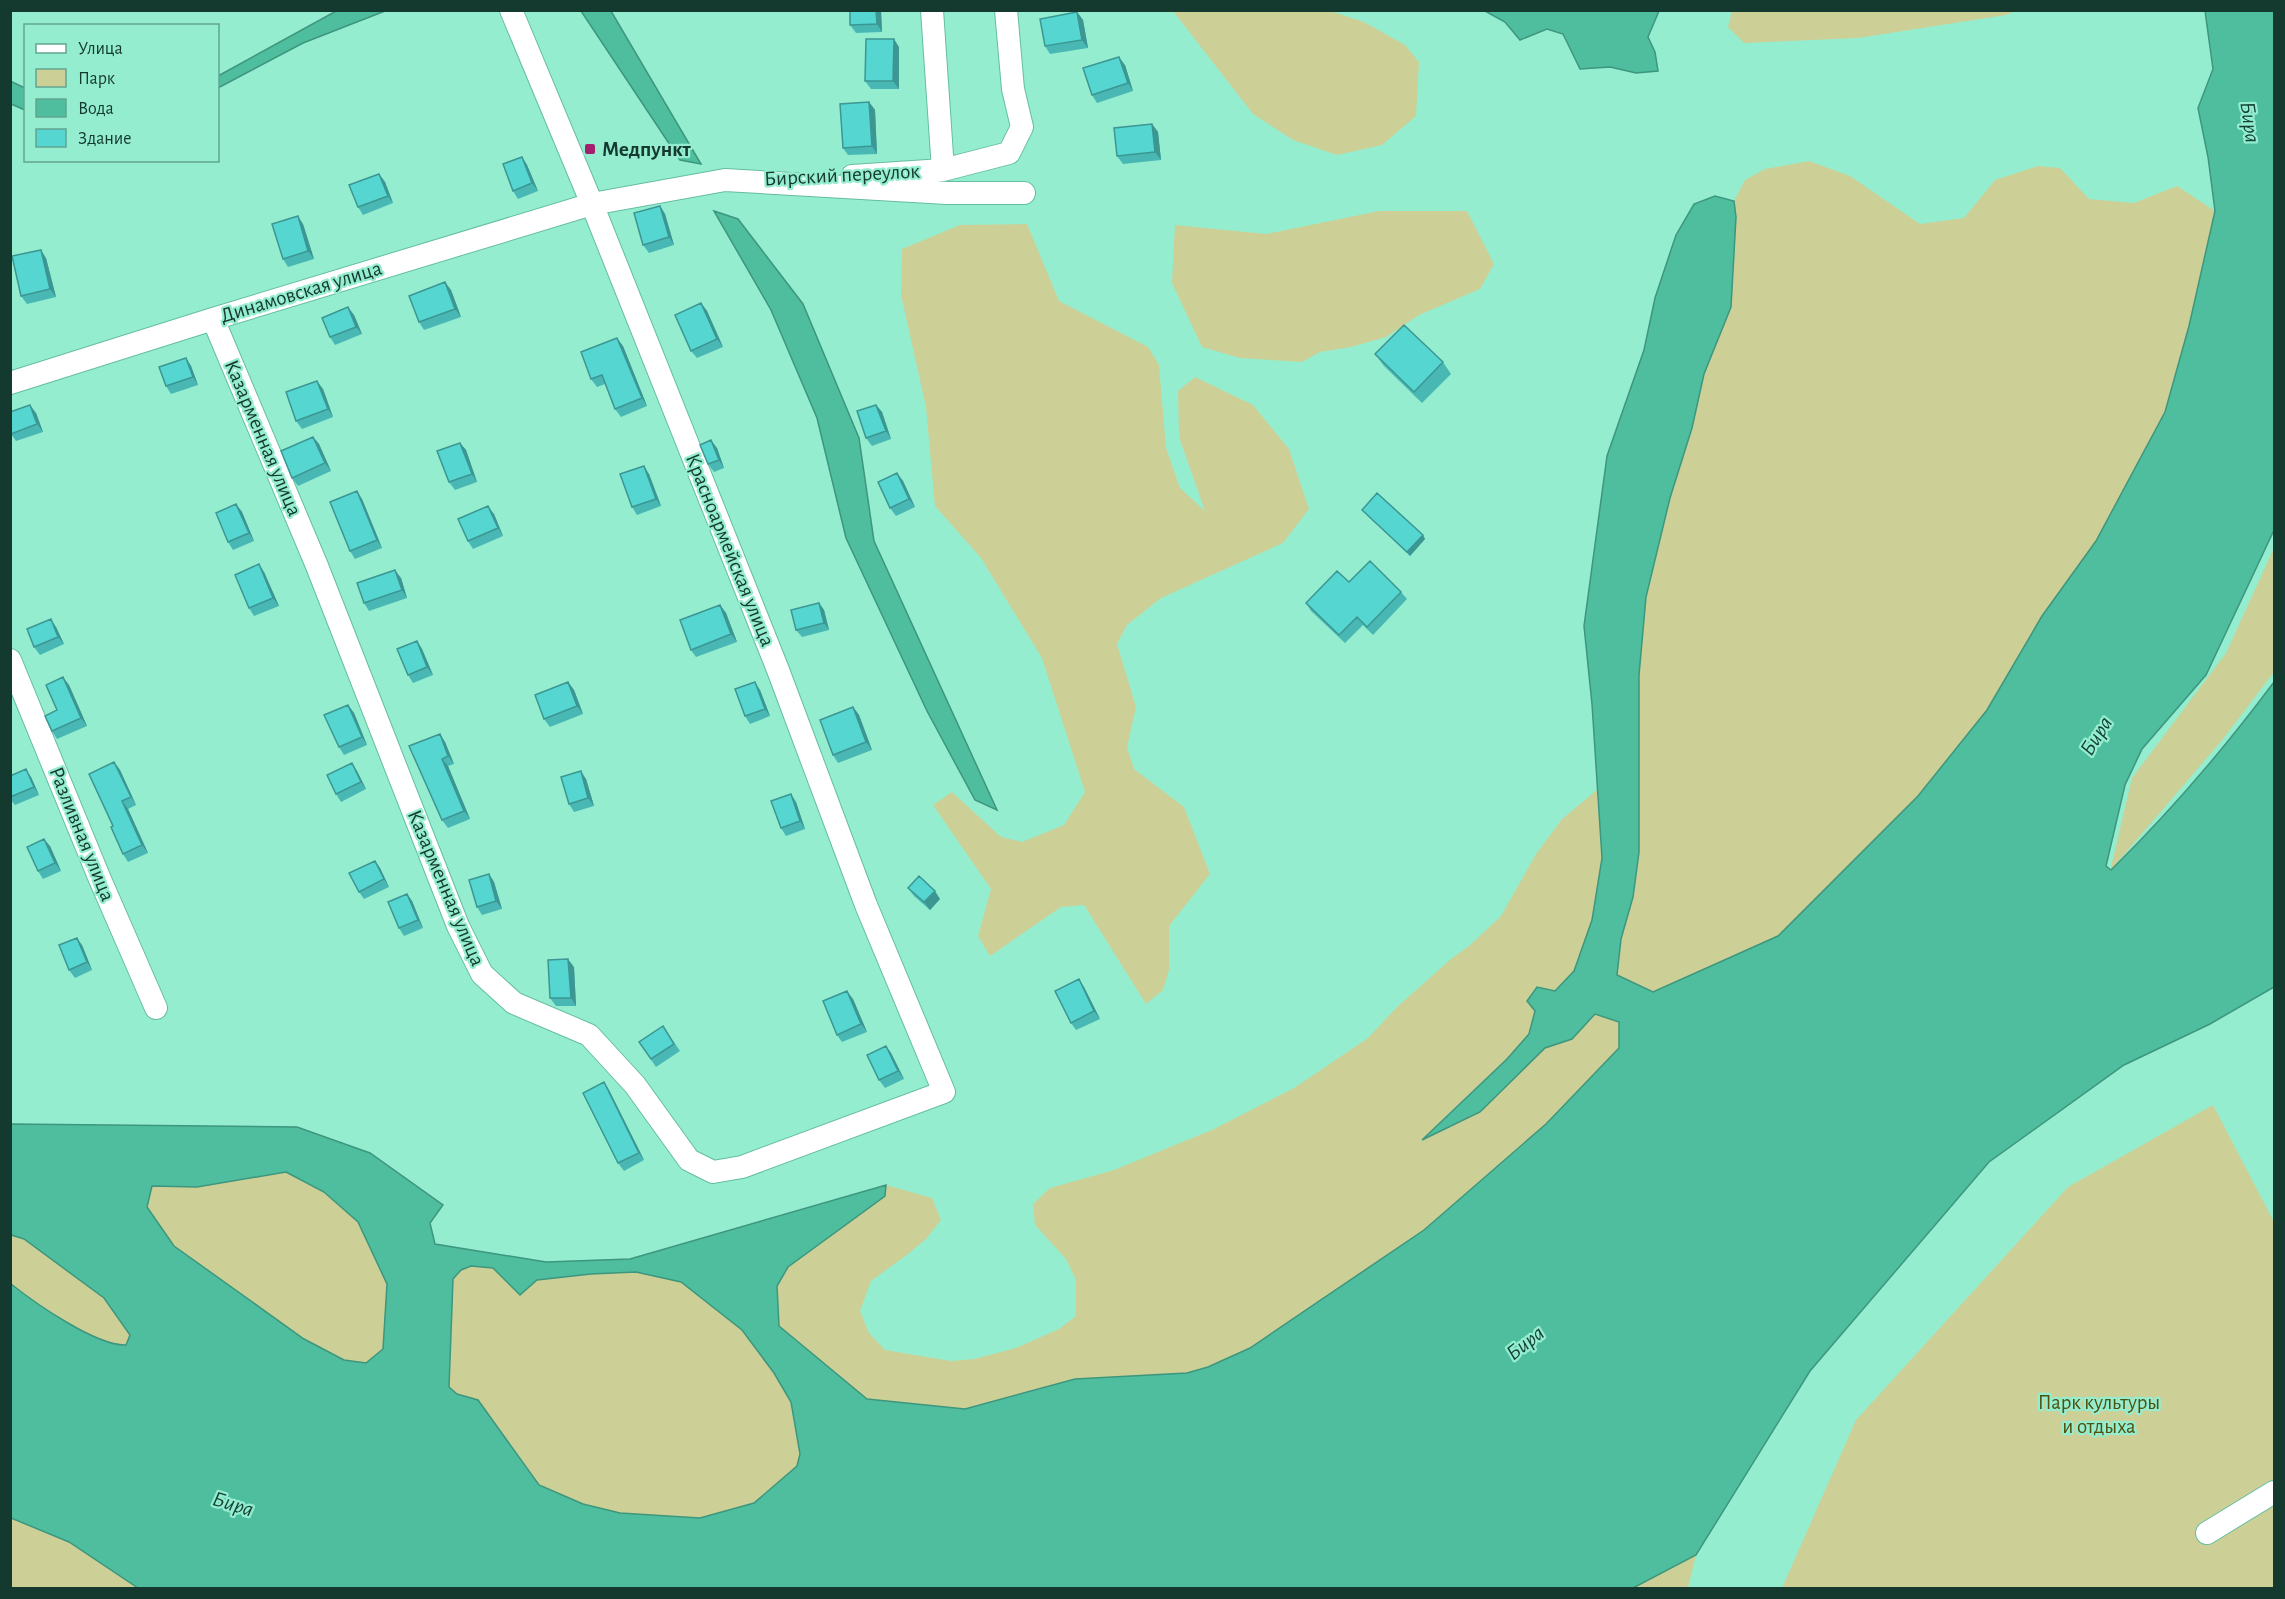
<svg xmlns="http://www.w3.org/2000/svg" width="2285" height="1599" viewBox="0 0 2285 1599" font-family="'Alegreya Sans',sans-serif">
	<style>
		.green { fill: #ccd096 }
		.water { fill: #4ebe9e; stroke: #3d967d; stroke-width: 1.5; fill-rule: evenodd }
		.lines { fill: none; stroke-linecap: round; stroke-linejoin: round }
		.minor-casing { stroke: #65bda2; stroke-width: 24 }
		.minor { stroke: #fff; stroke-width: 22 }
		.wall { fill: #49b8b4 }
		.shaded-wall { fill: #3c9692 }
		.building { fill: #55d6d1; stroke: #3c9692; stroke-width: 1.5 }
		.poi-dot { fill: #a5206c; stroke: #95edd0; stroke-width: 2 }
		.labels { text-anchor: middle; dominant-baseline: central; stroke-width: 4.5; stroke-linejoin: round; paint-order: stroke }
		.poi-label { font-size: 21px; font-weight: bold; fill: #14392f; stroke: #95edd0; text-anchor: start }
		.street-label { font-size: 21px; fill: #14392f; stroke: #95edd0 }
		.park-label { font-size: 21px; fill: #4f510d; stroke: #95edd0 }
		.water-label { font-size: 22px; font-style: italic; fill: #134336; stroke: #95edd0 }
	</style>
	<rect width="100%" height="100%" fill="#95edd0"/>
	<path class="green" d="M 1173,11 L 1330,11 L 1364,22 L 1405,45 L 1419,62 L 1416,116 L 1382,145 L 1337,155 L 1293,140 L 1253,114 Z
		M 1732,11 L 1732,10 L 2016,11 L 2006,15 L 1858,38 L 1744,43 L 1728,27 Z
		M 1809,161 L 1850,176 L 1920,224 L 1964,218 L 1995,180 L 2038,166 L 2060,168 L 2089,199 L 2134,203 L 2177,186 L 2215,211 L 2189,326 L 2165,412 L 2096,541 L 2042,616 L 1987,710 L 1918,796 L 1778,936 L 1653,992 L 1617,975 L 1621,939 L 1633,897 L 1639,852 L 1639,675 L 1646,597 L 1670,498 L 1692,428 L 1704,374 L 1731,307 L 1736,217 L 1734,201 L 1745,180 L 1765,169 Z
		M 1379,211 L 1467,211 L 1494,264 L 1480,289 L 1419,315 L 1386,337 L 1351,347 L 1320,352 L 1302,362 L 1240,358 L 1202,347 L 1172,283 L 1175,225 L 1266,234 Z
		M 1027,224 L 1059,301 L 1148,347 L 1159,365 L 1166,448 L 1180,488 L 1205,511 L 1179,437 L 1178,391 L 1195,377 L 1253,405 L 1289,449 L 1309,509 L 1283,543 L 1161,598 L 1127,625 L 1117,644 L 1136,707 L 1127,747 L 1134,769 L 1184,807 L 1210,874 L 1169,926 L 1169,970 L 1163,990 L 1146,1004 L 1084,905 L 1061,907 L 990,956 L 978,936 L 991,889 L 933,805 L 952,792 L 1001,837 L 1022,842 L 1064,825 L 1085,792 L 1042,658 L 981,558 L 935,506 L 926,407 L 901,295 L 902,249 L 960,225 Z
		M 2274,548 L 2274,672 L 2223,739 L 2110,871 L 2132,778 L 2226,653 Z
		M 1597,790 L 1602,858 L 1592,920 L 1574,971 L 1535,1010 L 1529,1034 L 1507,1059 L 1447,1115 L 1424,1139 L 1480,1112 L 1545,1048 L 1572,1039 L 1595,1014 L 1620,1022 L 1619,1048 L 1546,1124 L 1424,1230 L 1269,1336 L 1250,1348 L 1208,1367 L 1188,1373 L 1075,1379 L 965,1409 L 867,1399 L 779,1326 L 777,1286 L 788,1267 L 885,1196 L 886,1185 L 932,1198 L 941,1220 L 926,1239 L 908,1254 L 871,1281 L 860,1311 L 869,1333 L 885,1350 L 951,1361 L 974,1359 L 1016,1348 L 1059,1329 L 1076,1316 L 1076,1280 L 1066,1259 L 1035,1225 L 1033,1204 L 1050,1188 L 1114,1170 L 1214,1129 L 1294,1088 L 1368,1038 L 1397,1007 L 1451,959 L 1469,946 L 1501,916 L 1536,854 L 1562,819 Z
		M 2213,1105 L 2274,1222 L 2274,1588 L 1782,1588 L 1856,1420 L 2068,1187 Z
		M 286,1172 L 324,1192 L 358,1222 L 387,1284 L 383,1349 L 366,1363 L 344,1360 L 304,1339 L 174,1246 L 147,1207 L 151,1186 L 197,1187 Z
		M 10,1235 L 24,1239 L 104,1298 L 130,1335 L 126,1345 C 122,1345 117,1346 112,1344 C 85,1337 34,1301 11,1284 Z
		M 471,1266 L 493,1268 L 537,1280 L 591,1274 L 636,1272 L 681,1282 L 742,1330 L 774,1372 L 790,1402 L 800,1454 L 797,1466 L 754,1503 L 700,1518 L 620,1513 L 583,1504 L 539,1485 L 478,1400 L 457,1394 L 449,1387 L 453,1279 L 461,1270 Z
		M 10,1518 L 69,1542 L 138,1588 L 11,1588 Z
		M 1696,1555 L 1688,1588 L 1633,1588 Z"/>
	<path class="water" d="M 338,10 L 385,11 L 303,43 L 218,88 L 218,76 Z
		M 581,11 L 611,11 L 701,164 L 680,160 Z
		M 1485,11 L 1659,11 L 1648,37 L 1655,52 L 1658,71 L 1636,73 L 1610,67 L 1580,69 L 1563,34 L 1547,29 L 1520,40 L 1505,22 Z
		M 2205,11 L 2274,11 L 2274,530 L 2206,675 L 2142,749 L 2125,785 L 2106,866 L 2111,870 C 2170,812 2224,749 2274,682 L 2274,987 L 2210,1024 L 2124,1065 L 1989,1162 L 1810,1371 L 1696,1555 L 1633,1588 L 138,1588 L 69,1542 L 11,1518 L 11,1284 C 35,1303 96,1346 126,1345 L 130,1335 L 104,1298 L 24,1239 L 11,1235 L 11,1124 L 297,1127 L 370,1153 L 443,1205 L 430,1223 L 435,1244 L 546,1262 L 630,1259 L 886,1185 L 885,1196 L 788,1267 L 777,1286 L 779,1326 L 867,1399 L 965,1409 L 1075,1379 L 1187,1373 L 1208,1367 L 1250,1348 L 1424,1230 L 1546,1124 L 1619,1048 L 1619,1022 L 1595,1014 L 1572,1039 L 1545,1048 L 1480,1112 L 1422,1140 L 1507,1059 L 1529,1034 L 1535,1011 L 1527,1001 L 1537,987 L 1555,991 L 1574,971 L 1592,920 L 1602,858 L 1592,704 L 1584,626 L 1607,456 L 1644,350 L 1655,298 L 1676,235 L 1694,204 L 1715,196 L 1734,201 L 1736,217 L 1731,307 L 1704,374 L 1692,428 L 1670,498 L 1646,597 L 1639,675 L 1639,852 L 1633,897 L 1621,939 L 1617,975 L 1653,992 L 1778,936 L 1918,796 L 1987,710 L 2042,616 L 2096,541 L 2165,412 L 2189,326 L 2215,211 L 2208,157 L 2198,108 L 2213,69 ZM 286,1172 L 324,1192 L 358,1222 L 387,1284 L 383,1349 L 366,1363 L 344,1360 L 304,1339 L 174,1246 L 147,1207 L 152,1186 L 197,1187 ZM 471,1266 L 493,1268 L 520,1295 L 537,1280 L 591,1274 L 636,1272 L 681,1282 L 742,1330 L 774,1373 L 791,1402 L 800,1454 L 797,1466 L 754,1503 L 700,1518 L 620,1513 L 583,1504 L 539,1485 L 478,1400 L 457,1394 L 449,1387 L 453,1279 L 461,1270 Z
		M 10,81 L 25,88 L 25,110 L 11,104 Z
		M 714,211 L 738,219 L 803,304 L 859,438 L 874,541 L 997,810 L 975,800 L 927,711 L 846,538 L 817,418 L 771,310 Z"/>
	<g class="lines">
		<defs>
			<path id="minor" d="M 943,170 L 1009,153 L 1022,127 L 1013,89 L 1006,10
				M 852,176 L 943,170 L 932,10
				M 213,319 L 317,566 L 458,926 L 482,974 L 514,1003 L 589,1035 L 635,1085 L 689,1160 L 713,1172 L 742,1167 L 944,1092 L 866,905 L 778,670 L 592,204 L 511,10
				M 10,383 L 213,319 L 592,204 L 725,180 L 947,193 L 1024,193
				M 10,660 L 99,877 L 156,1008
				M 2207,1533 L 2274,1492"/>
		</defs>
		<use href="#minor" class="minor-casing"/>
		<use href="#minor" class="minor"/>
	</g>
	<path class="wall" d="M 881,10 L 882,32 L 856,33 L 850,25 Z
		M 1077,12 L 1083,20 L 1088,48 L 1050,54 L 1045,46 Z
		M 899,47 L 899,89 L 871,89 L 865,81 Z
		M 1125,65 L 1133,91 L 1097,103 L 1092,95 Z
		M 869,102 L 875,110 L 877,154 L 848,155 L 843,148 Z
		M 1152,124 L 1158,132 L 1161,160 L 1123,164 L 1117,156 Z
		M 522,157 L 527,165 L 538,191 L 518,199 L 513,191 Z
		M 379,174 L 385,182 L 393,203 L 363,215 L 358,207 Z
		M 660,206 L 665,214 L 674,245 L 649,253 L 643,245 Z
		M 303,224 L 314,259 L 288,267 L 283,259 Z
		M 46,258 L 56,297 L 27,304 L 21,296 Z
		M 451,290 L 461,317 L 424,330 L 419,322 Z
		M 701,303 L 707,311 L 723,347 L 697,358 L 691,351 Z
		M 354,315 L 362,334 L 335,345 L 330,337 Z
		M 623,346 L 647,406 L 621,417 L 615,409 L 605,384 L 597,387 L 591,379 Z
		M 1375,354 L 1443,362 L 1451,374 L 1422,403 L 1384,366 Z
		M 186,358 L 191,366 L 198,385 L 171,394 L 166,386 Z
		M 323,389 L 333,417 L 302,429 L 296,421 Z
		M 876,405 L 882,412 L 891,439 L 872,446 L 866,438 Z
		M 36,413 L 43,432 L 16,441 L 11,434 Z
		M 313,437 L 319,444 L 331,471 L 298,486 L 292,478 Z
		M 460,443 L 466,450 L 477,482 L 455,490 L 449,482 Z
		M 717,448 L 724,468 L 714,472 L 708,464 Z
		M 897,473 L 903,481 L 915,507 L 896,516 L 890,508 Z
		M 649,474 L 661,506 L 637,515 L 632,507 Z
		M 362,499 L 382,548 L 355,559 L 350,551 Z
		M 236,504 L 242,512 L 254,541 L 233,550 L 228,542 Z
		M 1362,510 L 1423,535 L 1425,539 L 1410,556 L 1365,513 Z
		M 494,514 L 503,536 L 473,549 L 468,541 Z
		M 264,572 L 279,606 L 254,616 L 249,608 Z
		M 401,578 L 407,598 L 369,611 L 364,603 Z
		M 1349,582 L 1401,592 L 1407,599 L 1373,635 L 1363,625 L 1345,643 L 1311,611 L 1306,603 Z
		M 819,603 L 824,610 L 829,630 L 802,637 L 796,630 Z
		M 720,605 L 726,613 L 737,642 L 696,657 L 691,650 Z
		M 56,627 L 64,644 L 40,655 L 34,647 Z
		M 417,641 L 422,649 L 433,675 L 413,683 L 408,675 Z
		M 568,682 L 574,690 L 583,714 L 550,727 L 544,719 Z
		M 69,685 L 87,726 L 57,739 L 52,731 L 57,710 Z
		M 760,690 L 770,716 L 750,724 L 745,716 Z
		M 348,705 L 354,713 L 367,745 L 344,755 L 339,747 Z
		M 853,707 L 859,715 L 872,750 L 838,763 L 833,755 Z
		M 440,734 L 445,742 L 454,764 L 448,766 L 470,819 L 448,828 L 442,820 Z
		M 114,762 L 120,770 L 136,805 L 128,809 L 148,853 L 128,862 L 123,854 L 113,826 Z
		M 357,771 L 366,789 L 341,802 L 336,794 Z
		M 10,776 L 31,777 L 39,795 L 15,805 L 10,799 Z
		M 586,779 L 594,806 L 574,812 L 569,804 Z
		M 796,802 L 805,829 L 786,836 L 781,828 Z
		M 50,846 L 61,871 L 43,879 L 38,871 Z
		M 375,861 L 380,868 L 389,887 L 364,899 L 359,892 Z
		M 489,874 L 494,882 L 502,909 L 482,915 L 477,907 Z
		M 908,888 L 940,899 L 930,910 L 914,896 Z
		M 407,894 L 412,901 L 423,928 L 404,936 L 399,928 Z
		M 82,945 L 92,970 L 75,978 L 69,970 Z
		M 574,967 L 576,1006 L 556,1006 L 550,998 Z
		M 1084,987 L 1100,1019 L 1076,1030 L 1071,1023 Z
		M 853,999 L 867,1032 L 842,1042 L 837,1035 Z
		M 663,1026 L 680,1051 L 656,1067 L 639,1042 Z
		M 886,1046 L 891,1053 L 904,1079 L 885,1088 L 879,1080 Z
		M 604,1082 L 609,1090 L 644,1160 L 624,1171 L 618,1163 Z"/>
	<path class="shaded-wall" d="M 876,10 L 881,10 L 882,32 L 877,24 Z
		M 1077,12 L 1083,20 L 1088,48 L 1082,40 Z
		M 894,39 L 899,47 L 899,89 L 893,81 Z
		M 1119,57 L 1125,65 L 1133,91 L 1128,83 Z
		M 869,102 L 875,110 L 877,154 L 872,146 Z
		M 1152,124 L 1158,132 L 1161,160 L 1155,152 Z
		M 522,157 L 527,165 L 538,191 L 532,183 Z
		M 379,174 L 385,182 L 393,203 L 388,196 Z
		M 660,206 L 665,214 L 674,245 L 669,237 Z
		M 298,216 L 303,224 L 314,259 L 308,251 Z
		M 41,250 L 46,258 L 56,297 L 50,289 Z
		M 445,282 L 451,290 L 461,317 L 455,309 Z
		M 701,303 L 707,311 L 723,347 L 717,339 Z
		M 348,307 L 354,315 L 362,334 L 356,327 Z
		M 617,338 L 623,346 L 647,406 L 642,398 Z
		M 186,358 L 191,366 L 198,385 L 193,377 Z
		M 317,381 L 323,389 L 333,417 L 328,409 Z
		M 30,405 L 36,413 L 43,432 L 37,424 Z
		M 876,405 L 882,412 L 891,439 L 886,431 Z
		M 313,437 L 319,444 L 331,471 L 325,463 Z
		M 711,440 L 717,448 L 724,468 L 719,460 Z
		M 460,443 L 466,450 L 477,482 L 472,474 Z
		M 644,466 L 649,474 L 661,506 L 656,499 Z
		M 897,473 L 903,481 L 915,507 L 909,499 Z
		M 357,491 L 362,499 L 382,548 L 377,540 Z
		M 236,504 L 242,512 L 254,541 L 249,533 Z
		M 488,506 L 494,514 L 503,536 L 498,528 Z
		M 1423,535 L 1425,539 L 1410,556 L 1407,552 Z
		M 259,564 L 264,572 L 279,606 L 273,598 Z
		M 395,570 L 401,578 L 407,598 L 402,590 Z
		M 819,603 L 824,610 L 829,630 L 824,623 Z
		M 720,605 L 726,613 L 737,642 L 731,634 Z
		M 51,619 L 56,627 L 64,644 L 58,637 Z
		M 417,641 L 422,649 L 433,675 L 427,667 Z
		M 63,677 L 69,685 L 87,726 L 81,718 Z
		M 568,682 L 574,690 L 583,714 L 577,706 Z
		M 755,682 L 760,690 L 770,716 L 765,709 Z
		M 348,705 L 354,713 L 367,745 L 362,737 Z
		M 853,707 L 859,715 L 872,750 L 866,742 Z
		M 440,734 L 445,742 L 454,764 L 448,756 Z
		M 442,759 L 448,766 L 470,819 L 464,811 Z
		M 114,762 L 120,770 L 136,805 L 131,797 Z
		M 352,763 L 357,771 L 366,789 L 361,782 Z
		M 26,769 L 31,777 L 39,795 L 34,787 Z
		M 581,771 L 586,779 L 594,806 L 588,798 Z
		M 791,794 L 796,802 L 805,829 L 800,821 Z
		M 122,801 L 128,809 L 148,853 L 142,845 Z
		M 44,839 L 50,846 L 61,871 L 55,863 Z
		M 375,861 L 380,868 L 389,887 L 384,879 Z
		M 489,874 L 494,882 L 502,909 L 496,901 Z
		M 935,891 L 940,899 L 930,910 L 924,902 Z
		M 407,894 L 412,901 L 423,928 L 418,920 Z
		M 77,938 L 82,945 L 92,970 L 87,962 Z
		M 568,959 L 574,967 L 576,1006 L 571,998 Z
		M 1079,979 L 1084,987 L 1100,1019 L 1094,1011 Z
		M 847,991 L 853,999 L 867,1032 L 861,1024 Z
		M 886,1046 L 891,1053 L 904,1079 L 898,1071 Z
		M 604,1082 L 609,1090 L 644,1160 L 639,1153 Z"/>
	<path class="building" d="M 850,10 L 876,10 L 877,24 L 850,25 Z
		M 1077,12 L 1082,40 L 1045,46 L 1040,19 Z
		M 866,39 L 894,39 L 893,81 L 865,81 Z
		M 1119,57 L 1128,83 L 1092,95 L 1083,68 Z
		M 869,102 L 872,146 L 843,148 L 840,104 Z
		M 1152,124 L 1155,152 L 1117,156 L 1114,128 Z
		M 522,157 L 532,183 L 513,191 L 503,164 Z
		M 379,174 L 388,196 L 358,207 L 349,185 Z
		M 660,206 L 669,237 L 643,245 L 634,213 Z
		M 298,216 L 308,251 L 283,259 L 272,224 Z
		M 41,250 L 50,289 L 21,296 L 12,256 Z
		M 445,282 L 455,309 L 419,322 L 409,296 Z
		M 701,303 L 717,339 L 691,351 L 675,315 Z
		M 348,307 L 356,327 L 330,337 L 322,318 Z
		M 1404,325 L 1443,362 L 1414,392 L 1375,354 Z
		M 617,338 L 642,398 L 615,409 L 602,375 L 591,379 L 581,352 Z
		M 186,358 L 193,377 L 166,386 L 159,367 Z
		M 317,381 L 328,409 L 296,421 L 286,392 Z
		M 30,405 L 37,424 L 11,434 L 10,412 Z
		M 876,405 L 886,431 L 866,438 L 857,411 Z
		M 313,437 L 325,463 L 292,478 L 281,451 Z
		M 711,440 L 719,460 L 708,464 L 700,445 Z
		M 460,443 L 472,474 L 449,482 L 437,451 Z
		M 644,466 L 656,499 L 632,507 L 620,474 Z
		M 897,473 L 909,499 L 890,508 L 878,482 Z
		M 357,491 L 377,540 L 350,551 L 330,502 Z
		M 1377,493 L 1423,535 L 1407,552 L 1362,510 Z
		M 236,504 L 249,533 L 228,542 L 216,513 Z
		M 488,506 L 498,528 L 468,541 L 458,519 Z
		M 1370,561 L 1401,592 L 1367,627 L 1357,617 L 1339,635 L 1306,603 L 1337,571 L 1349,582 Z
		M 259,564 L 273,598 L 249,608 L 235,575 Z
		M 395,570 L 402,590 L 364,603 L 357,583 Z
		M 819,603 L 824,623 L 796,630 L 791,610 Z
		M 720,605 L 731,634 L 691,650 L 680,620 Z
		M 51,619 L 58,637 L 34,647 L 27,629 Z
		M 417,641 L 427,667 L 408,675 L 397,649 Z
		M 63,677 L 81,718 L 52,731 L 45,716 L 57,710 L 46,685 Z
		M 568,682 L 577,706 L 544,719 L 535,695 Z
		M 755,682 L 765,709 L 745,716 L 735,689 Z
		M 348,705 L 362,737 L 339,747 L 324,715 Z
		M 853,707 L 866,742 L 833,755 L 820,720 Z
		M 440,734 L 448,756 L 442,759 L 464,811 L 442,820 L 409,746 Z
		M 114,762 L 131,797 L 122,801 L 142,845 L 123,854 L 111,827 L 113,826 L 89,774 Z
		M 352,763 L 361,782 L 336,794 L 327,775 Z
		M 26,769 L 34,787 L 10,797 L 10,776 Z
		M 581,771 L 588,798 L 569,804 L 561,777 Z
		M 791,794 L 800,821 L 781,828 L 771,801 Z
		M 44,839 L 55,863 L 38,871 L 27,847 Z
		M 375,861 L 384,879 L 359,892 L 349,873 Z
		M 489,874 L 496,901 L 477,907 L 469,880 Z
		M 919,876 L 935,891 L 924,902 L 908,888 Z
		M 407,894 L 418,920 L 399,928 L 388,902 Z
		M 77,938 L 87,962 L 69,970 L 59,945 Z
		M 568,959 L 571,998 L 550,998 L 548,960 Z
		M 1079,979 L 1094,1011 L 1071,1023 L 1055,991 Z
		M 847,991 L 861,1024 L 837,1035 L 823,1001 Z
		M 663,1026 L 674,1044 L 651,1059 L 639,1042 Z
		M 886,1046 L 898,1071 L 879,1080 L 867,1055 Z
		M 604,1082 L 639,1153 L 618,1163 L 583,1093 Z"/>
	<rect class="poi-dot" x="584" y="143" width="12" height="12" rx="3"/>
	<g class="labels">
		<g class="poi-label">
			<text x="602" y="149">Медпункт</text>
		</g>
		<g class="street-label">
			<text transform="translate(842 175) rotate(-3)">Бирский переулок</text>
			<text transform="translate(301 292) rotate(-17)">Динамовская улица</text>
			<text transform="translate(263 438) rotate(67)">Казарменная улица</text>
			<text transform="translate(730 550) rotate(68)">Красноармейская улица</text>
			<text transform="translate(82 834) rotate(68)">Разливная улица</text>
			<text transform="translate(446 888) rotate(67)">Казарменная улица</text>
		</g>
		<g class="park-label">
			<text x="2099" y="1402">Парк культуры<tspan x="2099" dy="24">и отдыха</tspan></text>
		</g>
		<g class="water-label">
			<text transform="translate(2250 122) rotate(82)">Бира</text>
			<text transform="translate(2096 736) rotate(-58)">Бира</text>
			<text transform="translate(1525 1343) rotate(-38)">Бира</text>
			<text transform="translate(233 1504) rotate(17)">Бира</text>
		</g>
	</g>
	<rect width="2285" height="1599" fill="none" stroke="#14392f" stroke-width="24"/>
	<rect x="24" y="24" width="195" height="138" fill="#95edd0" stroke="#61a590" stroke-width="1.5"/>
	<rect x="36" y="44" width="30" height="9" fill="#ffffff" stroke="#61a590" stroke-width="1.5"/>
	<text x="78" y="54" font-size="18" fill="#14392f">Улица</text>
	<rect x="36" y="69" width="30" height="18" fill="#ccd096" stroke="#61a590" stroke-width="1.5"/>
	<text x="78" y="84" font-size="18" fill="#14392f">Парк</text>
	<rect x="36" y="99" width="30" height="18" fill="#4ebe9e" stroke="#61a590" stroke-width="1.5"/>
	<text x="78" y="114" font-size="18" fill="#14392f">Вода</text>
	<rect x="36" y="129" width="30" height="18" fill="#55d6d1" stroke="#61a590" stroke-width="1.5"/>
	<text x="78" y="144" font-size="18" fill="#14392f">Здание</text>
</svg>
